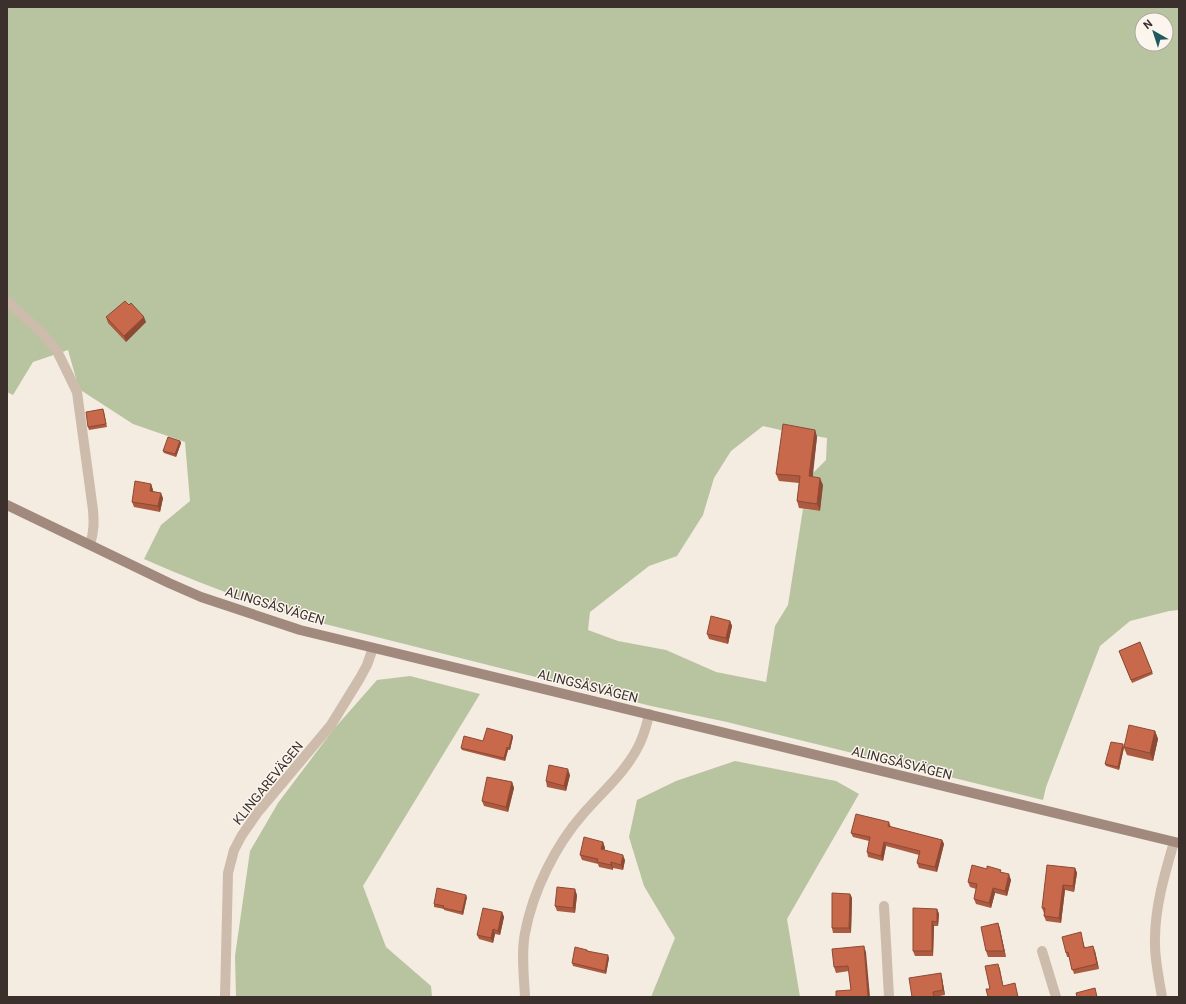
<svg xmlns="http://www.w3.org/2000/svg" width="1186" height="1004" viewBox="0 0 1186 1004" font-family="Roboto,sans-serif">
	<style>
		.green { fill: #b8c4a0; fill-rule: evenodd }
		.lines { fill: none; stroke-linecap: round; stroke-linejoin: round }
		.minor { stroke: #cdbbac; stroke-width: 10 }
		.secondary { stroke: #a18a7d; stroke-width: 10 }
		.wall { fill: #ac5a40 }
		.shaded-wall { fill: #8c4a34 }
		.building { fill: #c8694b; stroke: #8c4a34 }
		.labels { text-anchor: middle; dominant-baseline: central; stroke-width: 3; stroke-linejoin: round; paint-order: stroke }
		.street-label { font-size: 13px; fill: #3b302b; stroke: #fbf5ee }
	</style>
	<rect width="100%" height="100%" fill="#f4ebe1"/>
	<path class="green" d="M 7,7 L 1179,7 L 1179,610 L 1169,611 L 1130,621 L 1100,646 L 1046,787 L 1043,800 L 727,722 L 651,706 L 309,620 C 252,603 198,583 144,559 L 161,525 L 190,501 L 185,442 L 133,424 L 79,389 L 68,350 L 33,362 L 13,395 L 7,392 ZM 1142,20 L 1166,20 L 1166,44 L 1142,44 ZM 763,426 L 785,431 L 827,438 L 826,460 L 803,483 L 823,485 L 820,511 L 803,509 L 788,605 L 775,626 L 766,682 L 716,672 L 666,650 L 618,641 L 588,630 L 590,612 L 649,566 L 677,556 L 703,515 L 714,478 L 731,451 Z
		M 410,676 L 480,694 L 363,886 L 386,947 L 431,986 L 432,997 L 236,997 L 235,956 L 250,851 L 278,803 L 333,730 L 377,680 Z
		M 735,761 L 836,781 L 859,794 L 787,919 L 800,997 L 651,997 L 675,938 L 644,886 L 629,837 L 637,800 L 676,781 Z"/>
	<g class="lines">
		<path class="minor" d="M 7,301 L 43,334 L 57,351 L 77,392 L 93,510 C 94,523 94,532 90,544
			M 884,906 L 889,997
			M 1042,951 L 1056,997
			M 225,997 L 228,873 L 234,850 L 242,835 L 258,812 L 331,725 L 360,678 L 367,665 L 373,648
			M 525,997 C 524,976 521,954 525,933 C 533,891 555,846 583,814 C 603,791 627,771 640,743 C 644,734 647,724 649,714
			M 1162,997 C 1159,978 1154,958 1155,939 C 1155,906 1165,873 1174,842"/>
		<path class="secondary" d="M 7,505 L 169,583 L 201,597 L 300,630 L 1179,843"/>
	</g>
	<path class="wall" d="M 129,305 L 146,322 L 126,342 L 108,323 L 106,317 Z
		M 104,412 L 107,427 L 89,430 L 88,427 Z
		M 815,430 L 817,437 L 812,477 L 823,485 L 820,511 L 799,508 L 797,501 L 799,483 L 779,481 L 776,474 Z
		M 180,441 L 181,443 L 176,457 L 164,453 L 163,451 Z
		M 151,484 L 153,490 L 153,491 L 163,498 L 160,512 L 134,507 L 132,502 Z
		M 730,621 L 732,626 L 728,644 L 709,639 L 707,634 Z
		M 1140,642 L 1153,674 L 1132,683 L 1119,651 Z
		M 1155,731 L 1158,739 L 1153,761 L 1127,755 L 1124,748 L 1119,770 L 1106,766 L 1105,764 L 1124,747 Z
		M 512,735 L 513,737 L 510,750 L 508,750 L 505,761 L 462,750 L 461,748 L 483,741 Z
		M 570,775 L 566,791 L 547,787 L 546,781 Z
		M 512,782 L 514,788 L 508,812 L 484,806 L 482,801 Z
		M 889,822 L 891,827 L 942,840 L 944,844 L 937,872 L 919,868 L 917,863 L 919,855 L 886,846 L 883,861 L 868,857 L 867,852 L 869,841 L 853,837 L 851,833 Z
		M 603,842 L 605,848 L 604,850 L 625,860 L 623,870 L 613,868 L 613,870 L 599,867 L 598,864 L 582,860 L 580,855 Z
		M 1075,868 L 1077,873 L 1074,892 L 1065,890 L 1061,923 L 1046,921 L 1044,916 L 1044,913 L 1042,908 Z
		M 1002,872 L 1011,880 L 1007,896 L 995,893 L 991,908 L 976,904 L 974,899 L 976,889 L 970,887 L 968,882 Z
		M 850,894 L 852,898 L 851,933 L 833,933 L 832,928 Z
		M 577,895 L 575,913 L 557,911 L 555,906 Z
		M 467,897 L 463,915 L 444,910 L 444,909 L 434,907 L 434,904 Z
		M 937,909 L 939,914 L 938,926 L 934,926 L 933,956 L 915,956 L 913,951 Z
		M 502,912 L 504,917 L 500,935 L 495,934 L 493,943 L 479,939 L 477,935 Z
		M 998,923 L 1000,929 L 1006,957 L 988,957 L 986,951 Z
		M 1082,937 L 1085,948 L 1095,951 L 1099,969 L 1074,974 L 1069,957 L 1067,957 L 1066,953 Z
		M 587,950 L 588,951 L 609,958 L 606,974 L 573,966 L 572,963 Z
		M 866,952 L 851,990 L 849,971 L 836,973 L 834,967 Z
		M 942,978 L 945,995 L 934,997 L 912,997 Z"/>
	<path class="shaded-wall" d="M 144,317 L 146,322 L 126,342 L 124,336 Z
		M 815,430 L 817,437 L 812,484 L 809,476 Z
		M 180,441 L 181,443 L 176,457 L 175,454 Z
		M 820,478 L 823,485 L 820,511 L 817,504 Z
		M 151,484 L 153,490 L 152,496 L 150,491 Z
		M 161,493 L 163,498 L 160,512 L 158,506 Z
		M 730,621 L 732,626 L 728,644 L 726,638 Z
		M 1155,731 L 1158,739 L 1153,761 L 1150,753 Z
		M 512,735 L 513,737 L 510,750 L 509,748 Z
		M 1123,744 L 1124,747 L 1119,770 L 1118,767 Z
		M 507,747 L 508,750 L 505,761 L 504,758 Z
		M 568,769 L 570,775 L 566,791 L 564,786 Z
		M 512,782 L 514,788 L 508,812 L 506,807 Z
		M 942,840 L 944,844 L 937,872 L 935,867 Z
		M 603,842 L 605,848 L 603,854 L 601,849 Z
		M 884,842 L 886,846 L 883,861 L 881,856 Z
		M 623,855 L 625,860 L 623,870 L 621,865 Z
		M 611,862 L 613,868 L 613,870 L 611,865 Z
		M 1075,868 L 1077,873 L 1074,892 L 1073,886 Z
		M 1009,874 L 1011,880 L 1007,896 L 1005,891 Z
		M 1063,885 L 1065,890 L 1061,923 L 1059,918 Z
		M 993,888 L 995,893 L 991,908 L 989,903 Z
		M 575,889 L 577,895 L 575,913 L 573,908 Z
		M 850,894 L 852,898 L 851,933 L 849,928 Z
		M 466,895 L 467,897 L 463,915 L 462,912 Z
		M 937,909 L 939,914 L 938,926 L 937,922 Z
		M 502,912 L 504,917 L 500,935 L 498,931 Z
		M 932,921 L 934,926 L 933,956 L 932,951 Z
		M 998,923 L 1000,929 L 1006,957 L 1004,951 Z
		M 493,929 L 495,934 L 493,943 L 491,938 Z
		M 864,946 L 866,952 L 870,997 L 868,997 Z
		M 1093,946 L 1095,951 L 1099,969 L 1097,964 Z
		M 608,955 L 609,958 L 606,974 L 605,971 Z
		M 998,964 L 1000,969 L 1004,990 L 1003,986 Z
		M 941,973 L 942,978 L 945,995 L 943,990 Z"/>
	<path class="building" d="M 125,301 L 129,305 L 131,303 L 144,317 L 124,336 L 106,317 Z
		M 103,409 L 106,424 L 88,427 L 86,412 Z
		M 783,424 L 815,430 L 809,476 L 820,478 L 817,504 L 797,501 L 800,476 L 776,474 Z
		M 168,437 L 180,441 L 175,454 L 163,451 Z
		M 135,481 L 151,484 L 150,491 L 161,493 L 158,506 L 132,502 Z
		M 711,616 L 730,621 L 726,638 L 707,634 Z
		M 1140,642 L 1152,672 L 1131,680 L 1119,651 Z
		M 1129,725 L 1155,731 L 1150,753 L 1124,747 Z
		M 487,728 L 512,735 L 509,748 L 507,747 L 504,758 L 461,748 L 464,736 L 483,741 Z
		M 1111,742 L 1123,744 L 1118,767 L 1105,764 Z
		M 549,765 L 568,769 L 564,786 L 546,781 Z
		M 487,777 L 512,782 L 506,807 L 482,801 Z
		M 856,814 L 889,822 L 888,826 L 942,840 L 935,867 L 917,863 L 920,851 L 884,842 L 881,856 L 867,852 L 870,837 L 851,833 Z
		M 584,837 L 603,842 L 601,849 L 623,855 L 621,865 L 611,862 L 611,865 L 597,862 L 598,859 L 580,855 Z
		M 972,865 L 987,869 L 987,866 L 1001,870 L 1000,872 L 1009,874 L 1005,891 L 993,888 L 989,903 L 974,899 L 977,884 L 968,882 Z
		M 1047,865 L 1075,868 L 1073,886 L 1063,885 L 1059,918 L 1044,916 L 1045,908 L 1042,908 Z
		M 557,887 L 575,889 L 573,908 L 555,906 Z
		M 437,888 L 466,895 L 462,912 L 443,908 L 444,906 L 434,904 Z
		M 832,893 L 850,894 L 849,928 L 832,928 Z
		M 483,908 L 502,912 L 498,931 L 493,929 L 491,938 L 477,935 Z
		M 913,908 L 937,909 L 937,922 L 932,921 L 932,951 L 913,951 Z
		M 998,923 L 1004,951 L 986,951 L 981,927 Z
		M 1081,932 L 1084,948 L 1093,946 L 1097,964 L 1072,970 L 1068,952 L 1066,953 L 1062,937 Z
		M 864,946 L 868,997 L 836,997 L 836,991 L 851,990 L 848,966 L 834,967 L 832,949 Z
		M 575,947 L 587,950 L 587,951 L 608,955 L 605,971 L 572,963 Z
		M 998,964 L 1003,986 L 1015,983 L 1018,997 L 988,997 L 986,989 L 990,989 L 985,966 Z
		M 941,973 L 943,990 L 933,992 L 934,997 L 912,997 L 909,978 Z
		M 1095,988 L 1097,997 L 1077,997 L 1076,993 Z"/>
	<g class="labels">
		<g class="street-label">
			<text transform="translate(275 606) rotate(17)">ALINGSÅSVÄGEN</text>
			<text transform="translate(588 686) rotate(14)">ALINGSÅSVÄGEN</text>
			<text transform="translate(902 763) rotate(14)">ALINGSÅSVÄGEN</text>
			<text transform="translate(268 783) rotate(-51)">KLINGAREVÄGEN</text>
		</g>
	</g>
	<rect width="1186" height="1004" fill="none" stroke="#3b302b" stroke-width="16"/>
	<g transform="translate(1154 32) rotate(321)"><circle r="19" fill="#fbf5ee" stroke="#aea6a0"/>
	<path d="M0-3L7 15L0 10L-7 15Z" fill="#1f5a5e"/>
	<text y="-6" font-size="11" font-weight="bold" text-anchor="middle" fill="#3b302b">N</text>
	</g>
</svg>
